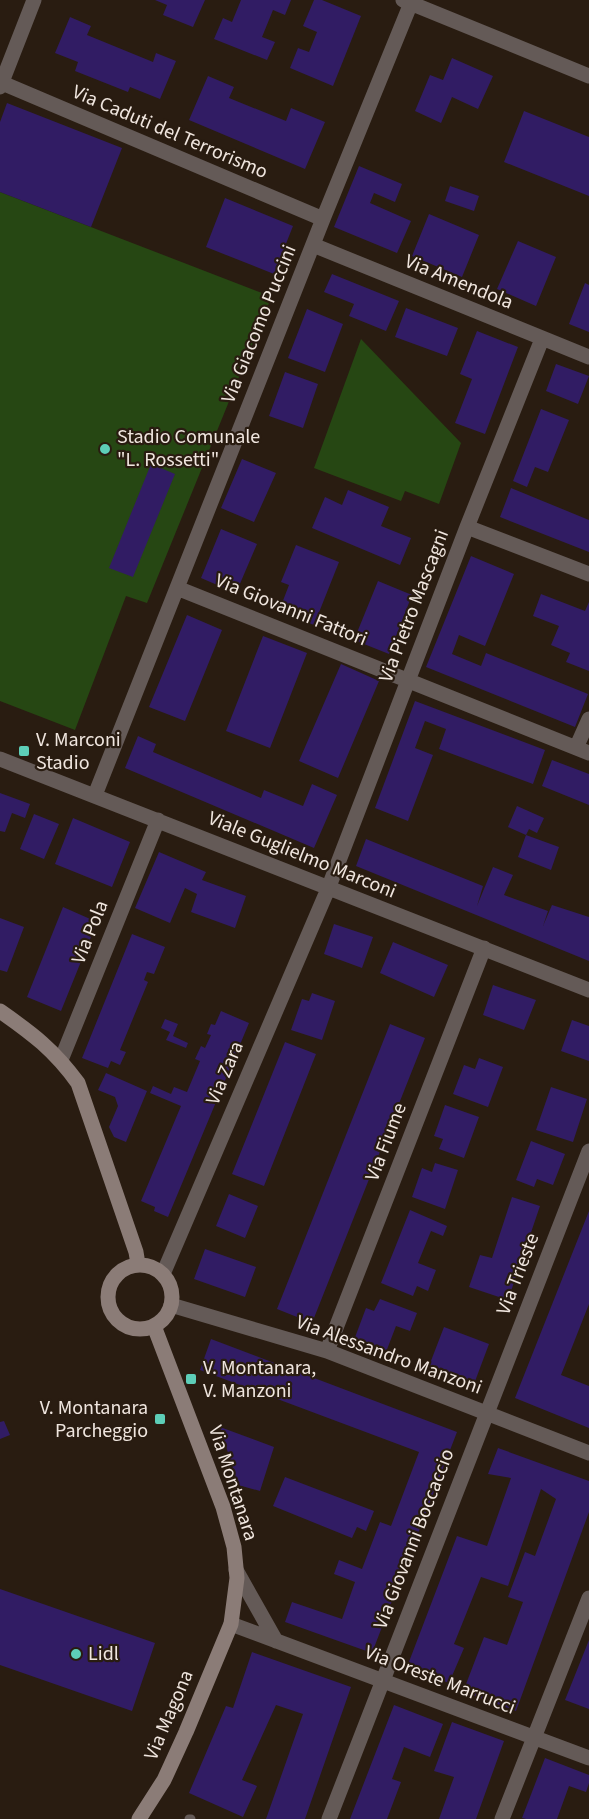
<svg xmlns="http://www.w3.org/2000/svg" width="589" height="1819" viewBox="0 0 589 1819" font-family="'Source Sans 3',sans-serif">
	<style>
		.green { fill: #264713 }
		.building { fill: #311c64 }
		.lines { fill: none; stroke-linecap: round; stroke-linejoin: round }
		.lane { stroke: #645a57; stroke-width: 9 }
		.street { stroke: #645a57; stroke-width: 15 }
		.secondary { stroke: #8b7c77; stroke-width: 15 }
		.poi-dot { fill: #5dceb8; stroke: #291c11; stroke-width: 2 }
		.labels { text-anchor: middle; dominant-baseline: central; stroke-width: 4.5; stroke-linejoin: round; paint-order: stroke }
		.street-label { font-size: 20px; fill: #f0e6df; stroke: #291c11 }
		.poi-label { font-size: 20px; fill: #f0e6df; stroke: #291c11; text-anchor: start }
	</style>
	<rect width="100%" height="100%" fill="#291c11"/>
	<path class="green" d="M 0,192 L 262,293 L 269,303 L 147,603 L 126,596 L 75,730 L 0,701 Z
		M 361,339 L 461,443 L 439,504 L 405,491 L 401,501 L 314,468 Z"/>
	<path class="building" d="M 155,0 L 205,0 L 193,27 L 163,15 L 167,5 Z
		M 241,0 L 291,0 L 285,15 L 273,10 L 262,37 L 275,42 L 267,60 L 214,39 L 223,18 L 232,22 Z
		M 314,0 L 322,0 L 361,16 L 333,86 L 290,68 L 298,48 L 309,52 L 317,32 L 303,26 Z
		M 70,17 L 91,26 L 87,35 L 153,62 L 156,53 L 176,61 L 160,99 L 130,87 L 128,92 L 75,71 L 78,62 L 55,53 Z
		M 452,58 L 493,76 L 478,109 L 452,97 L 441,123 L 415,111 L 430,75 L 443,80 Z
		M 208,76 L 234,87 L 229,98 L 286,121 L 291,108 L 325,122 L 305,169 L 189,120 Z
		M 7,103 L 122,148 L 91,227 L 0,192 L 0,122 Z
		M 524,111 L 589,137 L 589,196 L 504,162 Z
		M 359,166 L 402,184 L 395,202 L 374,193 L 370,203 L 411,221 L 397,253 L 334,227 Z
		M 450,186 L 479,196 L 474,211 L 445,201 Z
		M 225,198 L 293,226 L 274,274 L 206,247 Z
		M 429,214 L 479,235 L 462,277 L 412,256 Z
		M 518,241 L 556,257 L 536,306 L 497,289 Z
		M 332,274 L 399,301 L 386,331 L 349,316 L 354,304 L 324,292 Z
		M 585,283 L 589,285 L 589,332 L 569,324 Z
		M 406,308 L 458,328 L 447,356 L 395,337 Z
		M 307,309 L 343,324 L 325,372 L 288,358 Z
		M 477,331 L 518,347 L 485,434 L 455,423 L 472,379 L 460,374 Z
		M 556,364 L 589,376 L 578,404 L 546,391 Z
		M 285,372 L 318,384 L 303,428 L 269,416 Z
		M 541,409 L 569,420 L 548,472 L 535,467 L 527,487 L 513,481 Z
		M 242,459 L 276,473 L 254,522 L 221,508 Z
		M 151,464 L 175,474 L 133,577 L 109,568 Z
		M 511,488 L 589,520 L 589,552 L 500,517 Z
		M 348,490 L 389,507 L 381,526 L 411,538 L 400,565 L 312,528 L 325,497 L 342,505 Z
		M 221,529 L 257,544 L 236,593 L 201,578 Z
		M 296,545 L 339,562 L 314,625 L 279,611 L 289,585 L 281,582 Z
		M 471,556 L 514,574 L 485,646 L 459,635 L 452,654 L 481,666 L 486,653 L 588,694 L 575,727 L 426,667 Z
		M 378,581 L 412,595 L 389,654 L 354,640 Z
		M 541,594 L 585,611 L 589,602 L 589,671 L 566,662 L 570,653 L 551,645 L 559,626 L 533,616 Z
		M 187,615 L 222,630 L 185,721 L 149,707 Z
		M 263,636 L 307,653 L 270,748 L 226,731 Z
		M 341,664 L 379,681 L 338,778 L 299,761 Z
		M 415,701 L 545,750 L 533,784 L 439,749 L 446,729 L 425,721 L 415,748 L 433,755 L 408,821 L 375,808 Z
		M 138,736 L 156,744 L 153,752 L 261,798 L 264,790 L 303,806 L 312,784 L 337,795 L 314,848 L 125,768 Z
		M 552,760 L 589,774 L 589,805 L 542,786 Z
		M 0,793 L 30,804 L 25,818 L 12,813 L 5,832 L 0,831 Z
		M 517,806 L 544,818 L 537,833 L 529,829 L 526,835 L 559,847 L 551,870 L 518,857 L 526,835 L 508,827 Z
		M 34,814 L 59,824 L 44,859 L 20,849 Z
		M 73,818 L 130,842 L 112,887 L 55,864 Z
		M 366,839 L 483,886 L 477,906 L 493,867 L 513,875 L 504,895 L 548,911 L 543,926 L 552,905 L 589,917 L 589,961 L 356,866 Z
		M 159,852 L 206,872 L 202,880 L 246,896 L 235,928 L 191,912 L 197,894 L 185,888 L 170,923 L 135,908 Z
		M 63,907 L 97,922 L 61,1011 L 27,997 Z
		M 0,918 L 24,927 L 7,972 L 0,970 Z
		M 334,924 L 373,937 L 362,968 L 324,954 Z
		M 132,934 L 165,947 L 154,974 L 147,972 L 144,980 L 148,982 L 120,1050 L 126,1052 L 120,1065 L 111,1061 L 108,1068 L 82,1058 Z
		M 393,942 L 448,965 L 434,997 L 380,973 Z
		M 493,985 L 536,1000 L 524,1030 L 483,1015 Z
		M 312,993 L 335,1001 L 322,1040 L 291,1030 L 302,999 L 309,1001 Z
		M 221,1011 L 249,1023 L 168,1217 L 154,1211 L 155,1207 L 141,1201 L 181,1106 L 150,1093 L 153,1086 L 171,1094 L 174,1087 L 187,1092 L 200,1061 L 195,1059 L 201,1046 L 205,1048 L 211,1035 L 207,1034 L 211,1024 L 215,1025 Z
		M 165,1019 L 178,1024 L 173,1036 L 188,1043 L 186,1048 L 166,1040 L 170,1032 L 161,1028 Z
		M 572,1020 L 589,1026 L 589,1061 L 561,1051 Z
		M 390,1024 L 425,1038 L 312,1323 L 277,1309 Z
		M 285,1042 L 316,1054 L 264,1186 L 232,1174 Z
		M 479,1058 L 503,1067 L 488,1107 L 453,1094 L 464,1065 L 475,1069 Z
		M 106,1073 L 147,1091 L 126,1142 L 114,1137 L 109,1127 L 118,1106 L 115,1097 L 98,1090 Z
		M 551,1087 L 587,1099 L 573,1142 L 536,1130 Z
		M 445,1105 L 479,1117 L 464,1158 L 439,1149 L 443,1139 L 434,1136 Z
		M 531,1141 L 565,1154 L 553,1185 L 537,1179 L 534,1187 L 516,1180 Z
		M 435,1163 L 458,1170 L 445,1209 L 412,1197 L 422,1168 L 432,1172 Z
		M 229,1194 L 258,1206 L 245,1238 L 216,1226 Z
		M 512,1197 L 540,1206 L 508,1300 L 469,1287 L 480,1255 L 492,1258 Z
		M 410,1210 L 447,1226 L 443,1236 L 431,1231 L 418,1263 L 436,1270 L 428,1291 L 417,1286 L 413,1296 L 381,1283 Z
		M 589,1211 L 589,1304 L 561,1375 L 589,1386 L 589,1428 L 515,1398 Z
		M 205,1249 L 256,1267 L 245,1297 L 194,1279 Z
		M 380,1299 L 417,1313 L 410,1331 L 396,1326 L 386,1352 L 354,1340 L 366,1308 L 374,1311 Z
		M 444,1327 L 489,1344 L 474,1384 L 429,1366 Z
		M 211,1339 L 457,1432 L 372,1653 L 285,1622 L 292,1602 L 342,1619 L 355,1582 L 334,1574 L 339,1560 L 362,1569 L 380,1522 L 391,1526 L 419,1452 L 200,1370 Z
		M 4,1421 L 10,1435 L 0,1439 L 0,1422 Z
		M 220,1427 L 274,1447 L 260,1491 L 238,1485 Z
		M 498,1448 L 589,1481 L 589,1512 L 516,1711 L 463,1692 L 484,1637 L 507,1645 L 523,1602 L 508,1597 L 525,1552 L 535,1556 L 556,1499 L 541,1489 L 508,1586 L 481,1577 L 454,1644 L 464,1648 L 449,1683 L 407,1667 L 457,1536 L 487,1546 L 511,1478 L 488,1474 Z
		M 285,1477 L 374,1511 L 366,1531 L 357,1527 L 352,1538 L 273,1506 Z
		M 0,1589 L 155,1643 L 132,1711 L 0,1665 Z
		M 589,1640 L 589,1709 L 565,1700 Z
		M 252,1652 L 351,1687 L 305,1819 L 266,1819 L 303,1714 L 276,1705 L 242,1780 L 257,1786 L 243,1817 L 189,1793 L 226,1706 L 233,1708 Z
		M 394,1705 L 443,1724 L 430,1757 L 404,1747 L 392,1779 L 401,1782 L 387,1819 L 350,1819 Z
		M 452,1722 L 504,1741 L 476,1819 L 439,1819 L 454,1777 L 434,1771 Z
		M 545,1758 L 589,1775 L 589,1783 L 586,1792 L 569,1786 L 557,1819 L 526,1819 L 522,1818 Z"/>
	<g class="lines">
		<path class="lane" d="M 189,1819 L 191,1819"/>
		<path class="street" d="M 403,0 L 589,76
			M 2,83 L 323,219
			M 0,87 L 34,0
			M 313,245 L 589,357
			M 467,527 L 589,574
			M 177,588 L 589,753
			M 576,748 L 589,719
			M 0,759 L 589,990
			M 95,795 L 323,219 L 411,3
			M 61,1060 L 158,820
			M 163,1274 L 328,889 L 467,527 L 542,339
			M 171,1305 L 327,1351 L 589,1453
			M 327,1351 L 484,948
			M 236,1570 L 276,1641
			M 231,1624 L 589,1758
			M 329,1819 L 589,1151
			M 502,1819 L 589,1598"/>
		<path class="secondary" d="M 0,1011 C 33,1034 54,1050 78,1083 L 136,1252 L 138,1264
			M108 1297a32 32 0 1 1 64 0a32 32 0 1 1-64 0Z
			M 139,1819 L 164,1780 L 186,1732 L 231,1624 L 237,1578 L 234,1547 L 223,1507 L 154,1326"/>
	</g>
	<g class="poi-dot">
		<circle cx="105" cy="449" r="6"/>
		<rect x="18" y="745" width="12" height="12" rx="3"/>
		<rect x="185" y="1373" width="12" height="12" rx="3"/>
		<rect x="154" y="1413" width="12" height="12" rx="3"/>
		<circle cx="76" cy="1654" r="6"/>
	</g>
	<g class="labels">
		<g class="street-label">
			<text transform="translate(170 132) rotate(23)">Via Caduti del Terrorismo</text>
			<text transform="translate(459 282) rotate(22)">Via Amendola</text>
			<text transform="translate(259 324) rotate(-68)">Via Giacomo Puccini</text>
			<text transform="translate(414 606) rotate(-69)">Via Pietro Mascagni</text>
			<text transform="translate(291 610) rotate(22)">Via Giovanni Fattori</text>
			<text transform="translate(302 855) rotate(22)">Viale Guglielmo Marconi</text>
			<text transform="translate(90 932) rotate(-68)">Via Pola</text>
			<text transform="translate(225 1073) rotate(-67)">Via Zara</text>
			<text transform="translate(386 1142) rotate(-69)">Via Fiume</text>
			<text transform="translate(518 1274) rotate(-69)">Via Trieste</text>
			<text transform="translate(389 1355) rotate(20)">Via Alessandro Manzoni</text>
			<text transform="translate(233 1483) rotate(72)">Via Montanara</text>
			<text transform="translate(414 1539) rotate(-69)">Via Giovanni Boccaccio</text>
			<text transform="translate(440 1680) rotate(21)">Via Oreste Marrucci</text>
			<text transform="translate(169 1715) rotate(-67)">Via Magona</text>
		</g>
		<g class="poi-label">
			<text x="117" y="437">Stadio Comunale<tspan x="117" dy="23">"L. Rossetti"</tspan></text>
			<text x="36" y="740">V. Marconi<tspan x="36" dy="23">Stadio</tspan></text>
			<text x="203" y="1368">V. Montanara,<tspan x="203" dy="23">V. Manzoni</tspan></text>
			<text x="148" y="1408" text-anchor="end">V. Montanara<tspan x="148" dy="23">Parcheggio</tspan></text>
			<text x="88" y="1654">Lidl</text>
		</g>
	</g>
</svg>
